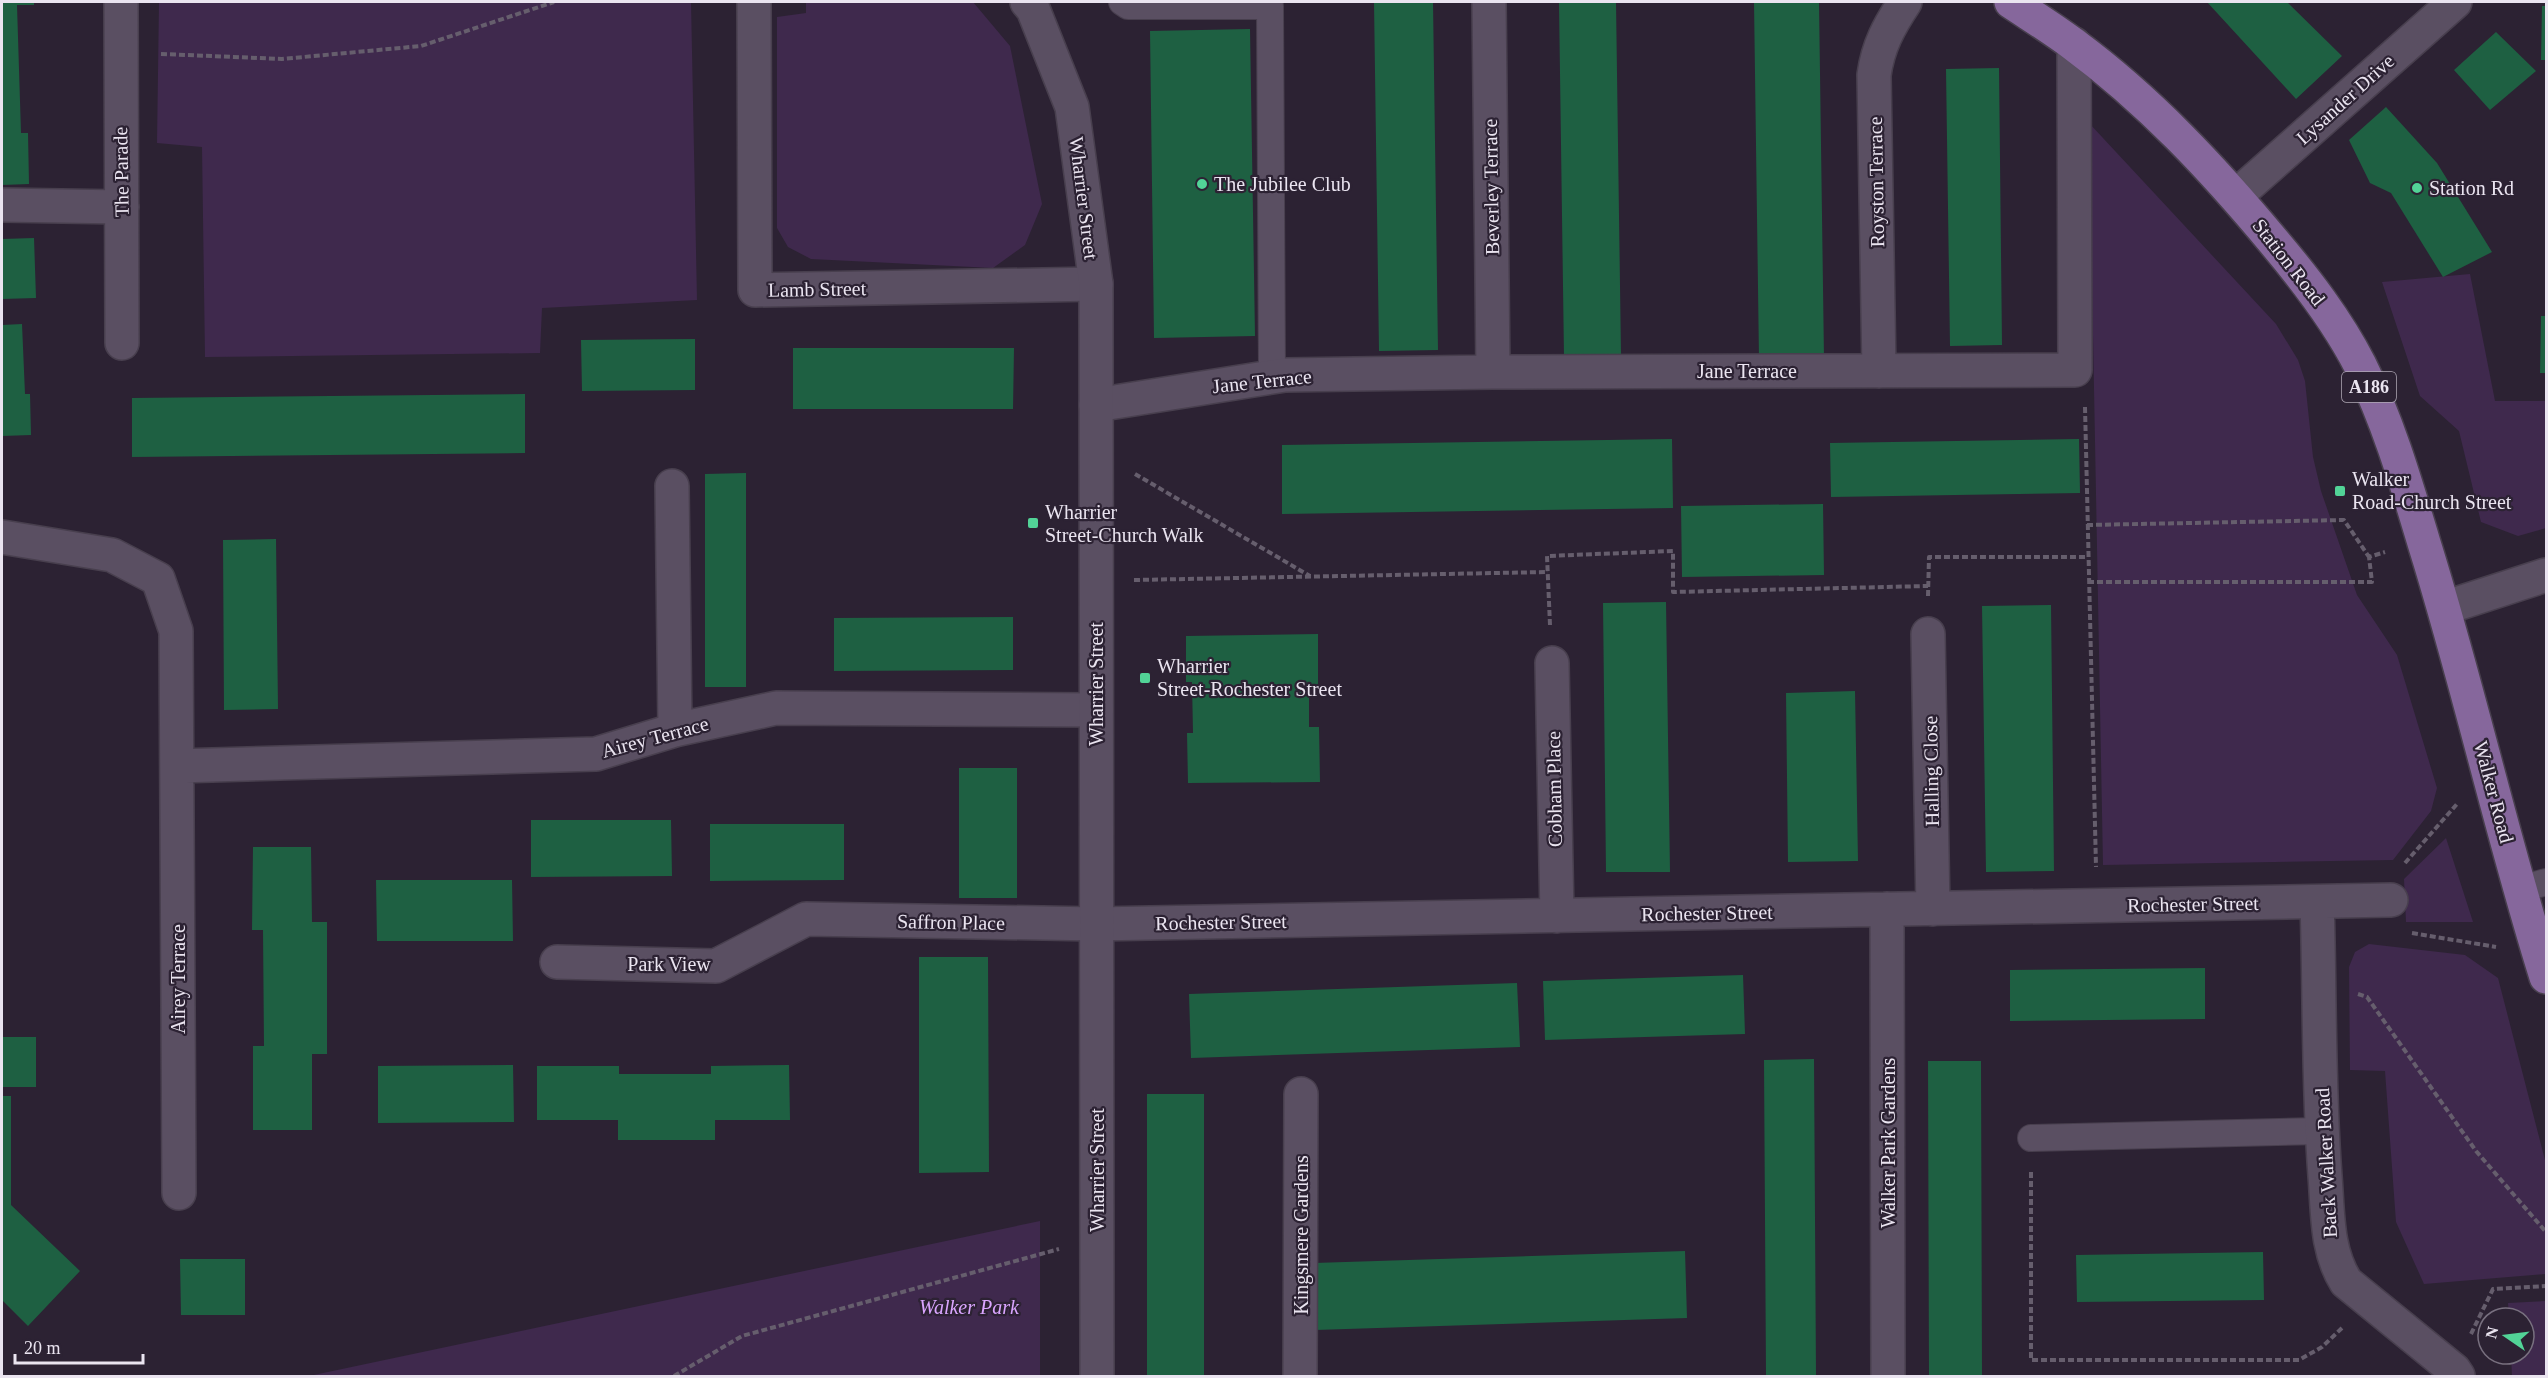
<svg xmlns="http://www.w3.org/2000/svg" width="2548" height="1378" viewBox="0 0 2548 1378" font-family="'Times New Roman',serif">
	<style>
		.green { fill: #3f294d }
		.building { fill: #1e6042 }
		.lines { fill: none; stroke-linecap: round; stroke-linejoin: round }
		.service-casing { stroke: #483f4e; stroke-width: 28 }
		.minor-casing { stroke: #483f4e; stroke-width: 36 }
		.tertiary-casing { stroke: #483f4e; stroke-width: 36 }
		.primary-casing { stroke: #483f4e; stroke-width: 36 }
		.path { stroke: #665e6d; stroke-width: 4; stroke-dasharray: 6 3; stroke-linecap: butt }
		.service { stroke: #5a4f62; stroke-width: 26 }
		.minor { stroke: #5a4f62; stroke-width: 33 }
		.tertiary { stroke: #5a4f62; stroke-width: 33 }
		.primary { stroke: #86679c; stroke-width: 33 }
		.poi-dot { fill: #52d397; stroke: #2c2233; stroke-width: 2 }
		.labels { text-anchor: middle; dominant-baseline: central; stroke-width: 4.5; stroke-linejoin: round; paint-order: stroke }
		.shield { fill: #2c2233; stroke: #b1aab7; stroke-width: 1.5 }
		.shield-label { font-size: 18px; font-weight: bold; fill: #eae4f0 }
		.street-label { font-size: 20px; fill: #eae4f0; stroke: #2c2233 }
		.poi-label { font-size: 20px; fill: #eae4f0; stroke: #2c2233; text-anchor: start }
		.park-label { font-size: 20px; font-style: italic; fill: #daa5ff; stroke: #2c2233 }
	</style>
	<rect width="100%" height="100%" fill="#2c2233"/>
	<path class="green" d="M 159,2 L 691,2 L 697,300 L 542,308 L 540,353 L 205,357 L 202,147 L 157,143 Z
		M 806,2 L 973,2 L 1010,46 L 1042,204 L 1025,245 L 993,268 L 811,259 L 788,247 L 777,228 L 777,17 L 806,13 Z
		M 2089,123 L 2276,324 L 2298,360 L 2305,381 L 2313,457 L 2321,491 L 2357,595 L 2397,655 L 2437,788 L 2431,811 L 2393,860 L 2103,865 Z
		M 2470,274 L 2495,401 L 2546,401 L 2546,528 L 2518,536 L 2481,522 L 2459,431 L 2420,396 L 2382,282 Z
		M 2446,838 L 2473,922 L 2406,922 L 2404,879 Z
		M 2369,944 L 2465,955 L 2498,978 L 2546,1164 L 2546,1274 L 2424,1284 L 2396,1222 L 2385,1071 L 2350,1070 L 2349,967 L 2355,952 Z
		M 1040,1221 L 1040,1376 L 309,1376 Z
		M 2546,1301 L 2546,1376 L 2512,1376 L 2511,1354 L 2524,1354 L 2524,1318 L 2509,1318 L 2508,1303 Z"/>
	<path class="building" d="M 2,2 L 34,2 L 34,5 L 17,5 L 21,133 L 28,133 L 29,184 L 2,185 Z
		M 1374,2 L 1433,2 L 1438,350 L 1379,351 Z
		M 1559,2 L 1616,2 L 1621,356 L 1564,357 Z
		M 1754,2 L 1819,2 L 1824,358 L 1759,359 Z
		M 2207,2 L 2287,2 L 2342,56 L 2296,99 Z
		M 2542,6 L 2546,6 L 2546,60 L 2541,60 Z
		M 1250,29 L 1255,336 L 1154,338 L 1150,31 Z
		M 2496,32 L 2536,71 L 2490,110 L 2454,70 Z
		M 1999,68 L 2002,345 L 1950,346 L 1946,69 Z
		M 2386,107 L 2437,163 L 2492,252 L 2443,277 L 2391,193 L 2370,183 L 2349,140 Z
		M 34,238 L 36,298 L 2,299 L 2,239 Z
		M 2541,316 L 2546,316 L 2546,373 L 2540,373 Z
		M 22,324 L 25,394 L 30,394 L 31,435 L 2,436 L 2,325 Z
		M 695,339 L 695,390 L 582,391 L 581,340 Z
		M 793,348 L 1014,348 L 1013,409 L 793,409 Z
		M 525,394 L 525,453 L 132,457 L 132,398 Z
		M 1672,439 L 1673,508 L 1282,514 L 1282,445 Z
		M 2079,439 L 2080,493 L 1831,497 L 1830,443 Z
		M 746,473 L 746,687 L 705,687 L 705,474 Z
		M 1823,504 L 1824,575 L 1682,577 L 1681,506 Z
		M 276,539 L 278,709 L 224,710 L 223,540 Z
		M 1666,602 L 1670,872 L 1606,872 L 1603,603 Z
		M 2051,605 L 2054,871 L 1986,872 L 1982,606 Z
		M 1013,617 L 1013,670 L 834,671 L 834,618 Z
		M 1318,634 L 1318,686 L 1309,686 L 1309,727 L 1319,727 L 1320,782 L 1188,783 L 1187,733 L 1193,733 L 1192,682 L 1186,682 L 1186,636 Z
		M 1855,691 L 1858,861 L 1788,862 L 1786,693 Z
		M 959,768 L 1017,768 L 1017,898 L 959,898 Z
		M 531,820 L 671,820 L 672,876 L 531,877 Z
		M 710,824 L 844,824 L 844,880 L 710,881 Z
		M 253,847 L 311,847 L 312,922 L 327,922 L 327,1054 L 312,1054 L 312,1130 L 253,1130 L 253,1046 L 264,1046 L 263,930 L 252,930 Z
		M 376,880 L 512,880 L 513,941 L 377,941 Z
		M 919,957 L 988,957 L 989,1172 L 919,1173 Z
		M 2205,968 L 2205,1019 L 2010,1021 L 2010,970 Z
		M 1743,975 L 1745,1034 L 1545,1040 L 1543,981 Z
		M 1517,983 L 1520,1047 L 1191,1058 L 1189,994 Z
		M 2,1037 L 36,1037 L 36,1087 L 2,1087 Z
		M 1814,1059 L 1816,1376 L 1766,1376 L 1764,1060 Z
		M 1928,1061 L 1981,1061 L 1982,1376 L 1929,1376 Z
		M 513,1065 L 514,1122 L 378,1123 L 378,1066 Z
		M 789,1065 L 790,1120 L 715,1120 L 715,1140 L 618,1140 L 618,1120 L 537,1120 L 537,1066 L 619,1066 L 619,1074 L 711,1074 L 711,1066 Z
		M 1147,1094 L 1204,1094 L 1204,1376 L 1147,1376 Z
		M 2,1096 L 11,1096 L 11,1205 L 80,1271 L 28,1326 L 2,1300 Z
		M 1685,1251 L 1687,1318 L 1315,1330 L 1314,1263 Z
		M 2263,1252 L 2264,1300 L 2077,1302 L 2076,1255 Z
		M 180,1259 L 245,1259 L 245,1315 L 181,1315 Z"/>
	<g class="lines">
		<defs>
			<path id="service" d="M 1122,2 L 1128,6 L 1270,6 L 1272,377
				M 2521,889 L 2546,882
				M 2031,1138 L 2321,1131"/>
			<path id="minor" d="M 121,2 L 122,343
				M 754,2 L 755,290 L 1096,284
				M 1489,2 L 1493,372
				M 2236,196 L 2455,2
				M 2,205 L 122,207
				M 1879,371 L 1874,75 C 1878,46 1889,26 1905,2
				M 1096,405 L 1285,375 L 1493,372 L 2075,370 L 2074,44
				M 672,486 L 675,730
				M 2,537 L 112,555 L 158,579 L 176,631 L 179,1193
				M 2444,608 L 2546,575
				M 1928,634 L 1933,909
				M 1552,663 L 1557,916
				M 177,766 L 596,754 L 675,730 L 776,708 L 1096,710
				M 2317,902 C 2320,993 2318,1085 2325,1176 C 2328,1213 2326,1250 2346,1282 L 2454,1370 L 2458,1376
				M 1887,909 L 1888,1376
				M 557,962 L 716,966 L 806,919 L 1096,924 L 2391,900
				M 1300,1376 L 1301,1094"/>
			<path id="tertiary" d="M 1027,2 L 1033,9 L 1072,107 L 1096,284 L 1097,1376"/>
			<path id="primary" d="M 2011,2 C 2032,16 2053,29 2073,44 C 2149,100 2214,170 2274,242 C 2306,280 2337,320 2360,365 C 2388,421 2406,483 2424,543 C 2469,687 2501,834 2546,977"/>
		</defs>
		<use href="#service" class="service-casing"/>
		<use href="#minor" class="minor-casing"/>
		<use href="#tertiary" class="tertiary-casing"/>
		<use href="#primary" class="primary-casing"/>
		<path class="path" d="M 161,54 L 282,59 L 421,46 L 554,2
			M 2085,407 L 2096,867
			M 1135,474 L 1310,576
			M 2087,525 L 2344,520 L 2369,557
			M 1134,580 L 1548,572
			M 2088,582 L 2372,582 L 2369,557 L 2385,552
			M 1928,596 L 1929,557 L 2087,557
			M 1550,625 L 1547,556 L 1673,551 L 1673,592 L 1928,586
			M 2405,863 L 2457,804
			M 2412,933 L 2496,947
			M 2358,994 L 2367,997 L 2476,1151 L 2546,1232
			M 2031,1172 L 2031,1360 L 2299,1360 L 2322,1347 L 2343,1327
			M 2471,1334 L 2493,1289 L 2546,1286
			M 674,1376 L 742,1336 L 1059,1249"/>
		<use href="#service" class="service"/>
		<use href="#minor" class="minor"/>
		<use href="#tertiary" class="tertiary"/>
		<use href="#primary" class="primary"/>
	</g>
	<g class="poi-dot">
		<circle cx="1202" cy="184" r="6"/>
		<circle cx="2417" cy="188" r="6"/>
		<rect x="2334" y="485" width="12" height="12" rx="3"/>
		<rect x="1027" y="517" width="12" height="12" rx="3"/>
		<rect x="1139" y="672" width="12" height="12" rx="3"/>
	</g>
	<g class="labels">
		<rect class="shield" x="2342" y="372" width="54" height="30" rx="4.5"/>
		<g class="shield-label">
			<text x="2369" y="387">A186</text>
		</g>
		<g class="street-label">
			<text transform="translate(2345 99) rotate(-42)">Lysander Drive</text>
			<text transform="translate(121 172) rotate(-91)">The Parade</text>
			<text transform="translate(1876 182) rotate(-91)">Royston Terrace</text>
			<text transform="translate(1491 187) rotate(-91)">Beverley Terrace</text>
			<text transform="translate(1084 198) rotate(83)">Wharrier Street</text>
			<text transform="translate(2289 262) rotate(52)">Station Road</text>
			<text transform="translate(817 289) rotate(-1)">Lamb Street</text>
			<text x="1747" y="371">Jane Terrace</text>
			<text transform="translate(1262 381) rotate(-6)">Jane Terrace</text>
			<text transform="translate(1096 684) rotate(-90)">Wharrier Street</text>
			<text transform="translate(655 737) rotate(-15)">Airey Terrace</text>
			<text transform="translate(1931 771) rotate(-91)">Halling Close</text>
			<text transform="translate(1554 789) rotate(-91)">Cobham Place</text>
			<text transform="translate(2494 792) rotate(75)">Walker Road</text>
			<text transform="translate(2193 904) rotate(-1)">Rochester Street</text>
			<text transform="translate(1707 913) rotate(-1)">Rochester Street</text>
			<text transform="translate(951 922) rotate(1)">Saffron Place</text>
			<text transform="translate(1221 922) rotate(-1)">Rochester Street</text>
			<text x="669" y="964">Park View</text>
			<text transform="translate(178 979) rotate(-90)">Airey Terrace</text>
			<text transform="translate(1888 1143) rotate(-90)">Walker Park Gardens</text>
			<text transform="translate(2326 1163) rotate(-93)">Back Walker Road</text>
			<text transform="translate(1097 1170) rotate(-90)">Wharrier Street</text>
			<text transform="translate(1301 1235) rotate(-90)">Kingsmere Gardens</text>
		</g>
		<g class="poi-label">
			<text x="1214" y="184">The Jubilee Club</text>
			<text x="2429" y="188">Station Rd</text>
			<text x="2352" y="479">Walker<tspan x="2352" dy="23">Road-Church Street</tspan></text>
			<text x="1045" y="512">Wharrier<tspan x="1045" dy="23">Street-Church Walk</tspan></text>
			<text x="1157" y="666">Wharrier<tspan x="1157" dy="23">Street-Rochester Street</tspan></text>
		</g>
		<g class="park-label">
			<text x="969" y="1307">Walker Park</text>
		</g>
	</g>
	<rect width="2548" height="1378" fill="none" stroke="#eae4f0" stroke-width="6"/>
	<g transform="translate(2506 1336) rotate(284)"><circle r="28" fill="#2c2233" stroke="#78707f" stroke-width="1.5"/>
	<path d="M0-4.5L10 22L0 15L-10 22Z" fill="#52d397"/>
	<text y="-9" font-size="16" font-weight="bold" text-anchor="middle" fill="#eae4f0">N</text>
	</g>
	<path d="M15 1354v9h128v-9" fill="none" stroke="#eae4f0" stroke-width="3"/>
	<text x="24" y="1354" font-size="18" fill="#eae4f0" stroke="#2c2233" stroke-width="4.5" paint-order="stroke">20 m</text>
</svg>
